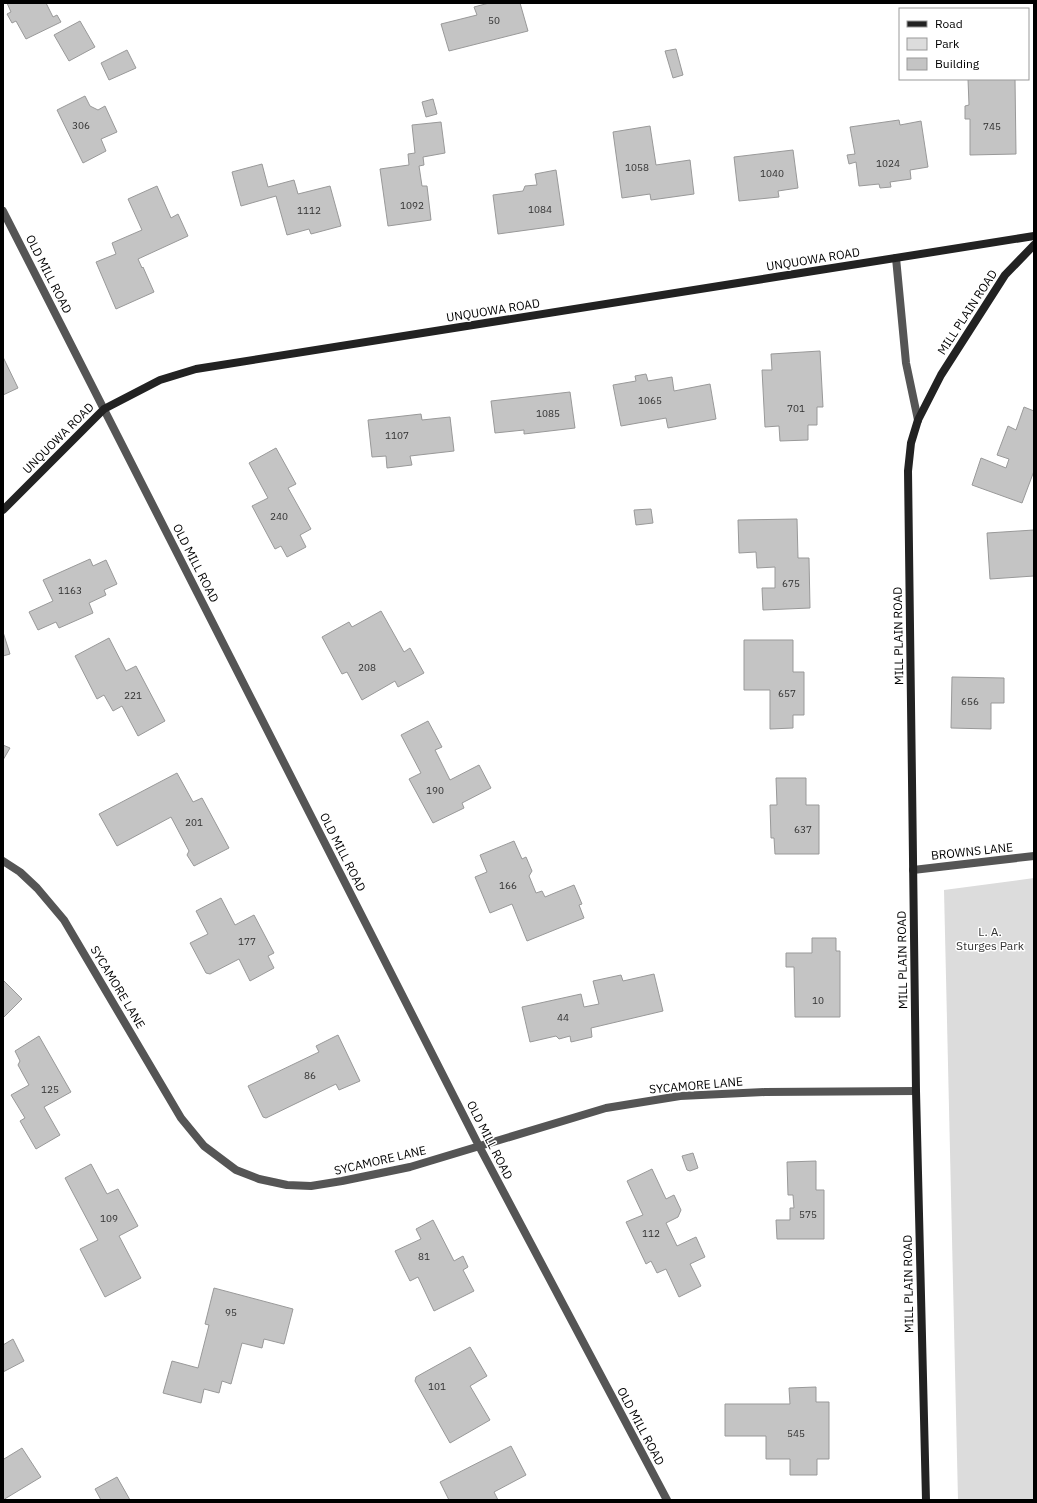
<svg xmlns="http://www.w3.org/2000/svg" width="1037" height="1503" viewBox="0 0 1037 1503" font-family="'IBM Plex Sans',sans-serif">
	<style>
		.green { fill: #dcdcdc }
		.building { fill: #c4c4c4; stroke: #999 }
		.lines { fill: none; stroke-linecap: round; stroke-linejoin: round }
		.street { stroke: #555; stroke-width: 8 }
		.secondary { stroke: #222; stroke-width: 8 }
		.labels { text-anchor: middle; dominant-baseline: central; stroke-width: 3; stroke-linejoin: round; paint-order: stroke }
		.number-label { font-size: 10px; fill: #313131 }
		.street-label { font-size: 12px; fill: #000; stroke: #fff }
		.park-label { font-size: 12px; fill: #333; stroke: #fff }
	</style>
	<rect width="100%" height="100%" fill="#fff"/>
	<path class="green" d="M 1034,878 L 1034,1500 L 958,1500 L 944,890 Z"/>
	<path class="building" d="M 7,3 L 46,3 L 53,17 L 57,15 L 61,22 L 26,39 L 16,21 L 12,23 L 7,14 L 11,12 Z
		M 489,3 L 520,3 L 528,31 L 449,51 L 441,24 L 477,15 L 474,7 Z
		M 80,21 L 95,47 L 69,61 L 54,35 Z
		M 676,49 L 683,75 L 673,78 L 665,51 Z
		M 127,50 L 136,68 L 109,80 L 101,63 Z
		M 968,79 L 1015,79 L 1016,154 L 970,155 L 970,119 L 965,119 L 965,106 L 969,105 Z
		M 85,96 L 90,106 L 98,110 L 105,106 L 117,132 L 101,139 L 106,151 L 83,163 L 57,110 Z
		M 433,99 L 437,114 L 426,117 L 422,102 Z
		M 899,120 L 900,125 L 921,121 L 928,167 L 910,170 L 911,179 L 890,182 L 891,187 L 880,188 L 879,184 L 859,186 L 856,162 L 849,164 L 847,155 L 855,154 L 850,127 Z
		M 441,122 L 445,153 L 423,157 L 424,165 L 419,166 L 422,186 L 427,186 L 431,220 L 388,226 L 380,169 L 409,165 L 408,154 L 415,153 L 412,125 Z
		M 650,126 L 656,165 L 690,160 L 694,194 L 651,200 L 650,194 L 622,198 L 613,132 Z
		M 793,150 L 798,188 L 778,191 L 779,197 L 739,201 L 734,157 Z
		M 262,164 L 268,187 L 294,180 L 298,194 L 330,186 L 341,226 L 311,234 L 309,229 L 287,235 L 276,196 L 241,206 L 232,172 Z
		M 556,170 L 564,225 L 498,234 L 493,195 L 523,191 L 525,186 L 537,185 L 535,174 Z
		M 157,186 L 171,218 L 178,214 L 188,236 L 138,259 L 142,268 L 143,267 L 154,292 L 116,309 L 96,262 L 116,254 L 112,243 L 142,230 L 128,199 Z
		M 820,351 L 823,407 L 817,407 L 817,425 L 808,425 L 808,440 L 780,441 L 779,426 L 765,427 L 762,370 L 772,370 L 771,354 Z
		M 3,357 L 18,388 L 3,395 Z
		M 646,374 L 648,381 L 672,377 L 674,391 L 710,384 L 716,419 L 668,428 L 666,418 L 621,426 L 613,385 L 636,381 L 635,376 Z
		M 570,392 L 575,428 L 524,434 L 524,430 L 495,433 L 491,401 Z
		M 1024,407 L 1034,411 L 1034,471 L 1022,503 L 972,485 L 981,458 L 1006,468 L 1009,459 L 997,455 L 1008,426 L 1016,430 Z
		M 421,414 L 422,420 L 450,417 L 454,451 L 410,456 L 412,465 L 387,468 L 386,456 L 372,457 L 368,420 Z
		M 276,448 L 296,484 L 288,488 L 311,529 L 300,535 L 306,547 L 287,557 L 281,546 L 275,549 L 252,506 L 268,498 L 249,463 Z
		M 651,509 L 653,523 L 636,525 L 634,510 Z
		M 797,519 L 798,558 L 809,558 L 810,608 L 763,610 L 762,588 L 775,588 L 775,567 L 757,568 L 756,552 L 739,553 L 738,520 Z
		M 1034,530 L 1034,576 L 990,579 L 987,533 Z
		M 90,559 L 93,566 L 106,560 L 117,584 L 104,590 L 106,595 L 89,603 L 93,613 L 59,628 L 56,622 L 38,630 L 29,612 L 53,601 L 43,580 Z
		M 381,611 L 404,652 L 410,648 L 424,673 L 398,687 L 395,681 L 362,700 L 347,672 L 342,674 L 322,637 L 349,622 L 352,627 Z
		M 3,632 L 10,654 L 3,656 Z
		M 109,638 L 126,671 L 136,666 L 165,721 L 138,736 L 122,706 L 113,711 L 104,695 L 97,699 L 75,656 Z
		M 744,640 L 793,640 L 793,672 L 804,672 L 804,715 L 793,715 L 793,728 L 770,729 L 770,690 L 744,690 Z
		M 952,677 L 1004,678 L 1004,703 L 991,703 L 991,729 L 951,728 Z
		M 428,721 L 442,747 L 435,750 L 450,780 L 479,765 L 491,788 L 462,803 L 464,808 L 433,823 L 409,779 L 421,773 L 401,735 Z
		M 3,745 L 10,748 L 3,760 Z
		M 177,773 L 193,802 L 202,798 L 229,848 L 194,866 L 187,855 L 189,851 L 171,817 L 117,846 L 99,814 Z
		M 776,778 L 806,778 L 806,805 L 819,805 L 819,854 L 775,854 L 774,838 L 771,838 L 770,805 L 777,805 Z
		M 514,841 L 522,859 L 526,857 L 532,871 L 529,876 L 536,893 L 542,891 L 545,897 L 574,885 L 582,904 L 579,905 L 584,918 L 527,941 L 512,904 L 490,913 L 475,877 L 487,872 L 480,855 Z
		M 221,898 L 235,925 L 254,915 L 274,953 L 268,956 L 274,968 L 250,981 L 239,959 L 210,974 L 206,973 L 190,943 L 208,934 L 196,911 Z
		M 812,938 L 836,938 L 836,951 L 840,951 L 840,1017 L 795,1017 L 794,967 L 786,967 L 786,953 L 812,953 Z
		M 654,974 L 663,1011 L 591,1028 L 592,1037 L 571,1042 L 570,1036 L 559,1039 L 556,1036 L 530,1042 L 522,1007 L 581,994 L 584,1007 L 599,1004 L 593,981 L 621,975 L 623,981 Z
		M 3,980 L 22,999 L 3,1018 Z
		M 338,1035 L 360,1081 L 339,1090 L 336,1084 L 266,1118 L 263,1117 L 248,1086 L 319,1052 L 316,1046 Z
		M 39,1036 L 71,1092 L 44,1107 L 60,1135 L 36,1149 L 20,1121 L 25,1118 L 11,1095 L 29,1085 L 18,1065 L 20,1061 L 15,1051 Z
		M 693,1153 L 698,1168 L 690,1171 L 687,1170 L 682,1156 Z
		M 816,1161 L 816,1190 L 824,1190 L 824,1239 L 777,1239 L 776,1220 L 790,1220 L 790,1208 L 794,1208 L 793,1195 L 788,1195 L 787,1162 Z
		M 91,1164 L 107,1194 L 118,1189 L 138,1226 L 119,1236 L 141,1278 L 105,1297 L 80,1249 L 98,1240 L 65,1178 Z
		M 652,1169 L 666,1199 L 674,1195 L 681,1210 L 678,1217 L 666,1223 L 677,1246 L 696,1237 L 705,1257 L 690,1264 L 701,1286 L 679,1297 L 666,1269 L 657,1273 L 651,1261 L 646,1264 L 626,1222 L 643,1215 L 627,1181 Z
		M 433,1220 L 454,1261 L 463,1256 L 468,1267 L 463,1270 L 474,1291 L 434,1311 L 418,1277 L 410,1281 L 395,1251 L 421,1239 L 416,1229 Z
		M 214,1288 L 293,1309 L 284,1344 L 264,1339 L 262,1348 L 242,1343 L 231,1384 L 222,1381 L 219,1393 L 204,1389 L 201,1403 L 163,1393 L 172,1361 L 198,1368 L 209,1325 L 205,1324 Z
		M 13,1339 L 24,1361 L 3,1372 L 3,1345 Z
		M 470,1347 L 487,1376 L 470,1386 L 490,1420 L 450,1443 L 415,1381 L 416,1377 Z
		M 816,1387 L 816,1402 L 829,1402 L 829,1459 L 817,1459 L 817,1475 L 790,1475 L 790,1459 L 766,1459 L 766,1436 L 725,1436 L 725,1404 L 790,1404 L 789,1388 Z
		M 511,1446 L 526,1475 L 494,1492 L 498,1500 L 449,1500 L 440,1482 Z
		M 22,1448 L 41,1477 L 3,1500 L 3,1456 L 4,1459 Z
		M 117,1477 L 130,1500 L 101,1500 L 95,1489 Z"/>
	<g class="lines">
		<path class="street" d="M 3,211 L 479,1146 L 667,1500
			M 896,258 L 906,363 L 918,420
			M 3,861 L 20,872 L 37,888 L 64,920 L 181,1118 L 204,1146 L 236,1170 L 259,1179 L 287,1185 L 311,1186 L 342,1181 L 410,1167 L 606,1108 L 680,1096 L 765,1092 L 916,1091
			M 913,870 L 1034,856"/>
		<path class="secondary" d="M 3,510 L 104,409 L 160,380 L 196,369 L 1034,236
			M 926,1500 L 916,1091 L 908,471 L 911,443 L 918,420 L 941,375 L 1005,275 L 1034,245"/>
	</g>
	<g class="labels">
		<g class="number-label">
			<text x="494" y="20">50</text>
			<text x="81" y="125">306</text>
			<text x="992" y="126">745</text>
			<text x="888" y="163">1024</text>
			<text x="637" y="167">1058</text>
			<text x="772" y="173">1040</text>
			<text x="412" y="205">1092</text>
			<text x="540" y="209">1084</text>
			<text x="309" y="210">1112</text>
			<text x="650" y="400">1065</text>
			<text x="796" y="408">701</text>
			<text x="548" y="413">1085</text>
			<text x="397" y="435">1107</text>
			<text x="279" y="516">240</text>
			<text x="791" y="583">675</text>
			<text x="70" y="590">1163</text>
			<text x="367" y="667">208</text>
			<text x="787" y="693">657</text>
			<text x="133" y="695">221</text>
			<text x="970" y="701">656</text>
			<text x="435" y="790">190</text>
			<text x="194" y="822">201</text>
			<text x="803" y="829">637</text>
			<text x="508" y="885">166</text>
			<text x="247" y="941">177</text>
			<text x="818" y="1000">10</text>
			<text x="563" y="1017">44</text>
			<text x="310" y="1075">86</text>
			<text x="50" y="1089">125</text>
			<text x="808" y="1214">575</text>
			<text x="109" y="1218">109</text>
			<text x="651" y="1233">112</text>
			<text x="424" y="1256">81</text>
			<text x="231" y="1312">95</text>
			<text x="437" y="1386">101</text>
			<text x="796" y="1433">545</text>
		</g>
		<g class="street-label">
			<text transform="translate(813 259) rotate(-9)">UNQUOWA ROAD</text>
			<text transform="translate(49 274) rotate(63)">OLD MILL ROAD</text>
			<text transform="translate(493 310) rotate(-9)">UNQUOWA ROAD</text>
			<text transform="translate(967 312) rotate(-57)">MILL PLAIN ROAD</text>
			<text transform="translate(58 438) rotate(-45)">UNQUOWA ROAD</text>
			<text transform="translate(196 563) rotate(63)">OLD MILL ROAD</text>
			<text transform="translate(898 636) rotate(-91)">MILL PLAIN ROAD</text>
			<text transform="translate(972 851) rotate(-6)">BROWNS LANE</text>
			<text transform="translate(343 852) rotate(63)">OLD MILL ROAD</text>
			<text transform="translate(902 960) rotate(-91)">MILL PLAIN ROAD</text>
			<text transform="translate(118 987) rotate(59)">SYCAMORE LANE</text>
			<text transform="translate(696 1085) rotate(-5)">SYCAMORE LANE</text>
			<text transform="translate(490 1140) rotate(63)">OLD MILL ROAD</text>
			<text transform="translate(380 1160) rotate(-13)">SYCAMORE LANE</text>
			<text transform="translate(908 1284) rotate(-91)">MILL PLAIN ROAD</text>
			<text transform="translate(641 1426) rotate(62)">OLD MILL ROAD</text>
		</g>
		<g class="park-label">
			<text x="990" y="931">L. A.<tspan x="990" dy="14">Sturges Park</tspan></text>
		</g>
	</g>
	<rect width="1037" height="1503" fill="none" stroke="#000000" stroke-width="8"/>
	<rect x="899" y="8" width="130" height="72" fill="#ffffff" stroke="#999999"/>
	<rect x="907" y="21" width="20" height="6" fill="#222222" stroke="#999999"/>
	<text x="935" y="28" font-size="12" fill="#000000">Road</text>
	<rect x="907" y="38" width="20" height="12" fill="#dcdcdc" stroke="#999999"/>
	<text x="935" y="48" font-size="12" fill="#000000">Park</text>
	<rect x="907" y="58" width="20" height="12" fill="#c4c4c4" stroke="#999999"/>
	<text x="935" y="68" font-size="12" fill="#000000">Building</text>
</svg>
